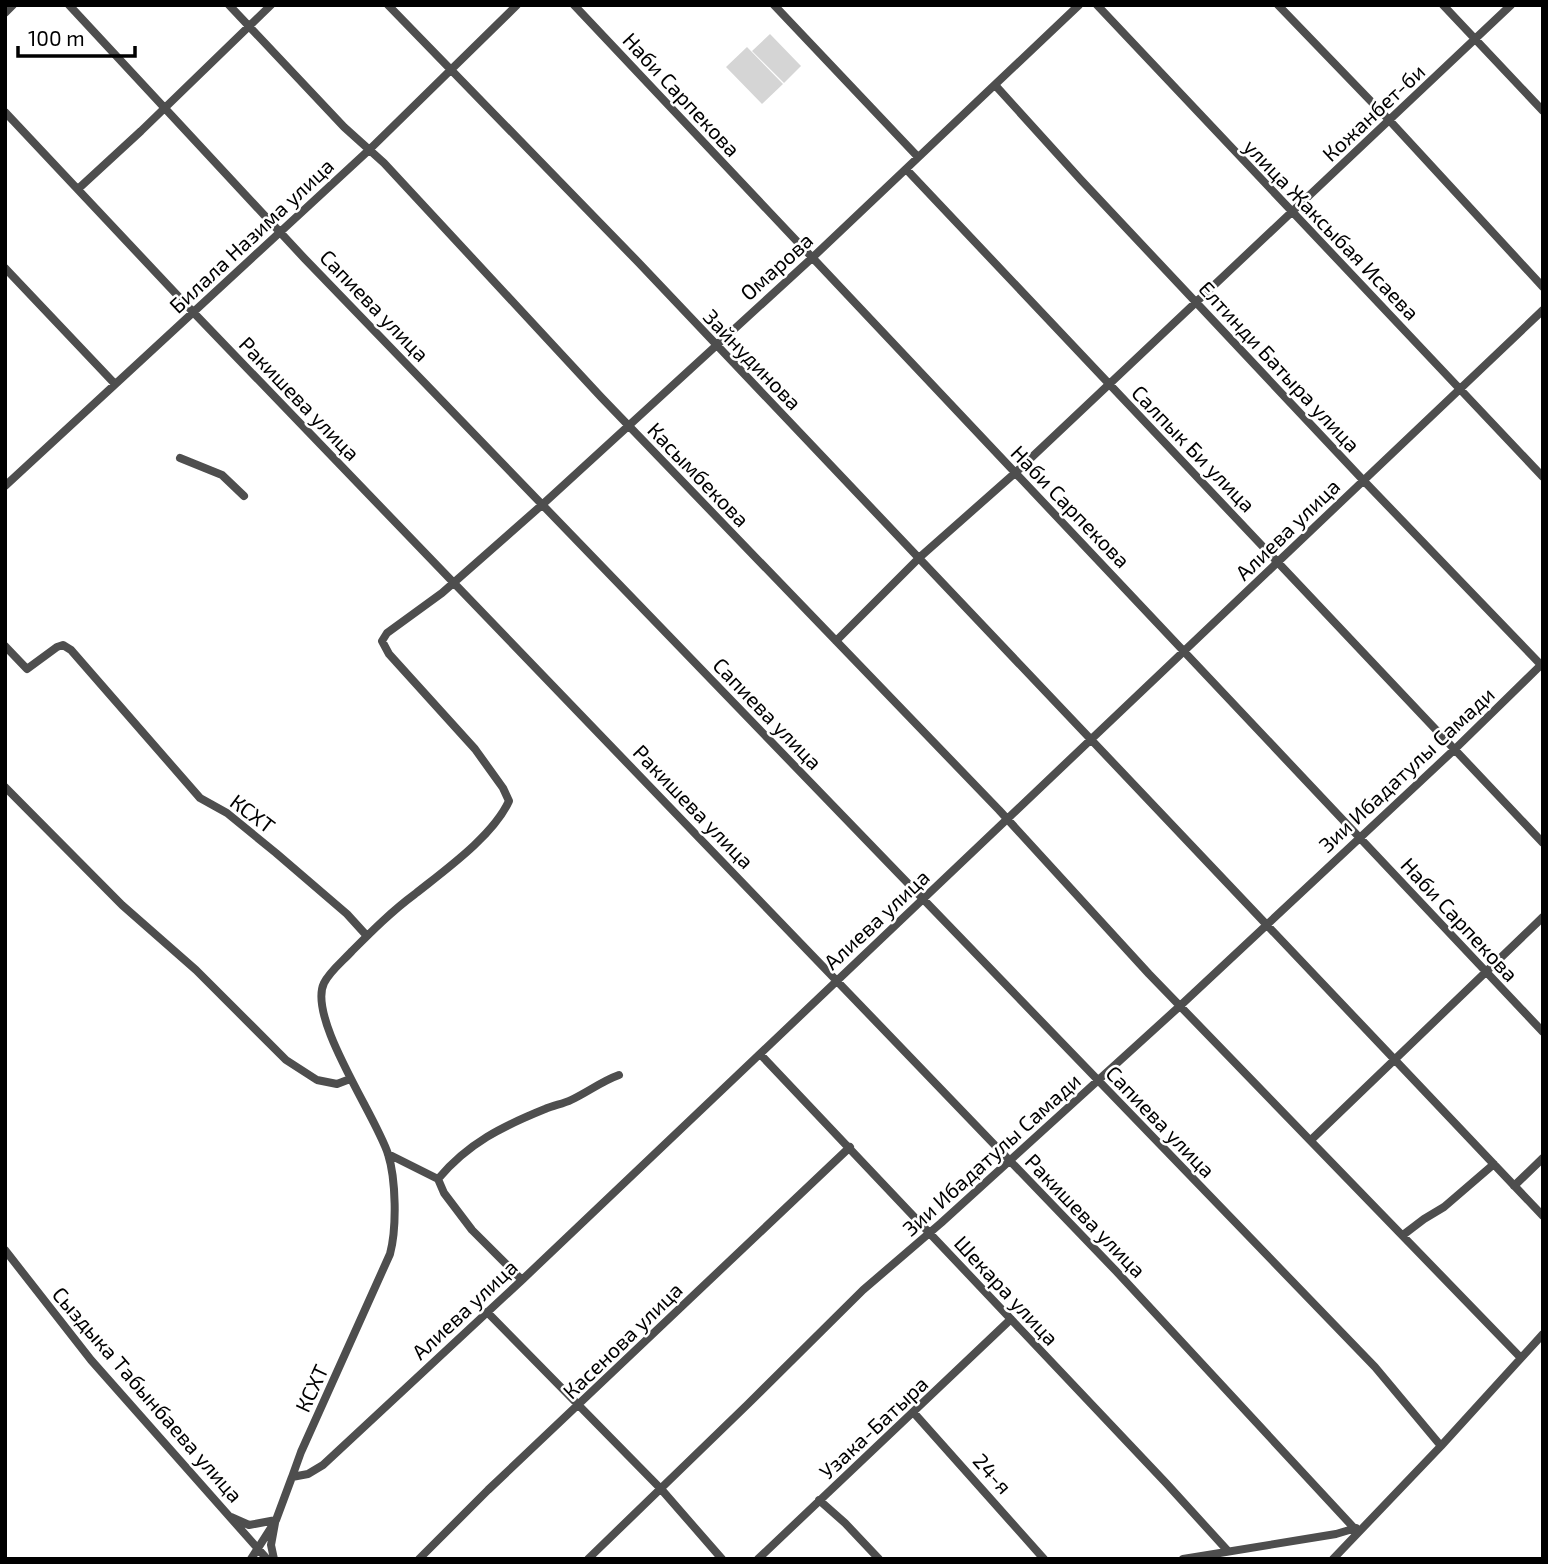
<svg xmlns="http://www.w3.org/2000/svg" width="1548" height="1564" viewBox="0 0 1548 1564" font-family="'Exo 2',sans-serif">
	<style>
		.green { fill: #d5d5d5 }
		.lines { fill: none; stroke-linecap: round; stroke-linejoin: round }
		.minor { stroke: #4e4e4e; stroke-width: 8 }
		.labels { text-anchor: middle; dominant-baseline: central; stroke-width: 5; stroke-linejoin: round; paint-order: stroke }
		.street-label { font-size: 21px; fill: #000; stroke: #fff }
	</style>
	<rect width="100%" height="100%" fill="#fff"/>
	<path class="green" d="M 770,34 L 801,66 L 784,83 L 752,51 Z
		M 747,47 L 783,84 L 762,104 L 726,67 Z"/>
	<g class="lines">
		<path class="minor" d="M 69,5 L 304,258 L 1375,1367 L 1441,1446
			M 229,5 L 344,127 L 384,163 L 601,397 L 999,810 L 1149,974 L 1521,1358
			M 388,5 L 638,262 L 1543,1216
			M 574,5 L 1543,1032
			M 774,5 L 918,157
			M 1097,5 L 1543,477
			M 1278,5 L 1390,121 L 1543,287
			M 1443,5 L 1543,111
			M 5,13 L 13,5
			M 995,85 L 1081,180 L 1363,480 L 1543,667
			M 5,112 L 194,313 L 1116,1271 L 1354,1528
			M 906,169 L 1543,843
			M 78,189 L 141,131 L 271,5
			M 5,268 L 115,384
			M 180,458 L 222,475 L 244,496
			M 5,486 L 369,150 L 517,5
			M 836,641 L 920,557 L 1015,473 L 1511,5
			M 5,646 L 27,669 L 57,647 L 63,645 L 71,650 L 200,798 L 227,813 L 276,853 L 347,914 L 367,936
			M 5,787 L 122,905 L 196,970 L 286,1060 L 317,1080 L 337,1084 L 350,1079
			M 760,1054 L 1166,1483 L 1227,1550
			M 1311,1140 L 1543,917
			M 388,1154 L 438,1179 L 444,1193 L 472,1230 L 522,1280
			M 438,1179 C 468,1143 503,1126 545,1109 C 554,1105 563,1104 571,1100 C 588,1092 602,1081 619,1075
			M 1514,1186 L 1543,1158
			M 1403,1235 L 1424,1219 L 1444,1207 L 1494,1164
			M 5,1250 L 91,1360 L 267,1559
			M 487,1312 L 661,1489 L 722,1559
			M 914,1413 L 1044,1559
			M 292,1477 L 301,1452 L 390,1254 C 397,1228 396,1179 388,1154 C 376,1116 307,1018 324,983 C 330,971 343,961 352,951 C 372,931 392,911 415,894 C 445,870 493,836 509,801 L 503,788 L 475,749 L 389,654 L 382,641 L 387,633 L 442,593 L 543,504 L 812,258 L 1079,5
			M 819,1500 L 845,1523 L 879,1559
			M 231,1517 L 249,1525 L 276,1520 L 292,1477 L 308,1474 L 323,1465 L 522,1280 L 1543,310
			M 251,1559 L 276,1520
			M 274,1559 L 271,1545 L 275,1523
			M 419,1559 L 488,1490 L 850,1147
			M 588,1559 L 748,1404 L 863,1290 L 941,1223 L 1181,1005 L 1455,749 L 1543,663
			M 758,1559 L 1011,1319
			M 1183,1559 L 1336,1534 L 1356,1528
			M 1333,1559 L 1441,1446 L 1543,1334"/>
	</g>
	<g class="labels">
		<g class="street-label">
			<text transform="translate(682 94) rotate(47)">Наби Сарпекова</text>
			<text transform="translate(1373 112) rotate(-43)">Кожанбет-би</text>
			<text transform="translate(1332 229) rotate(46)">улица Жаксыбая Исаева</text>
			<text transform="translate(251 235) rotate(-43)">Билала Назима улица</text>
			<text transform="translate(776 266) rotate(-42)">Омарова</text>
			<text transform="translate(375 305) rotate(46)">Сапиева улица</text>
			<text transform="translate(753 359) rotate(46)">Зайнудинова</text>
			<text transform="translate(1280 366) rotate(47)">Елтинди Батыра улица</text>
			<text transform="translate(300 398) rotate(46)">Ракишева улица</text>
			<text transform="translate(1194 448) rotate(46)">Салпык Би улица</text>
			<text transform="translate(699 474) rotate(46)">Касымбекова</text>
			<text transform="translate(1071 506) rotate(46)">Наби Сарпекова</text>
			<text transform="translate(1287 529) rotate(-44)">Алиева улица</text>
			<text transform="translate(768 713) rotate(46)">Сапиева улица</text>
			<text transform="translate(1406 769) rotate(-43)">Зии Ибадатулы Самади</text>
			<text transform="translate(694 806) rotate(46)">Ракишева улица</text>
			<text transform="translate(253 813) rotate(37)">КСХТ</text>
			<text transform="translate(876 919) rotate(-43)">Алиева улица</text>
			<text transform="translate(1460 919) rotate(47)">Наби Сарпекова</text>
			<text transform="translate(1161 1121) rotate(46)">Сапиева улица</text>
			<text transform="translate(991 1154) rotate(-42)">Зии Ибадатулы Самади</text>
			<text transform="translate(1086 1215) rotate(46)">Ракишева улица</text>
			<text transform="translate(1007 1290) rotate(47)">Шекара улица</text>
			<text transform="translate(464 1309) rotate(-43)">Алиева улица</text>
			<text transform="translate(622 1340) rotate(-44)">Касенова улица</text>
			<text transform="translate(311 1388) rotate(-65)">КСХТ</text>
			<text transform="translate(148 1394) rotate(49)">Сыздыка Табынбаева улица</text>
			<text transform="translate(873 1427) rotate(-43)">Узака-Батыра</text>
			<text transform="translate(993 1473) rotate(48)">24-я</text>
		</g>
	</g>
	<rect width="1548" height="1564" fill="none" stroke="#000000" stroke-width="14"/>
	<path d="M18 46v10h117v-10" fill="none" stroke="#000000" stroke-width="3.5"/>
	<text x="28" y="46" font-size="21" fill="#000000" stroke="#ffffff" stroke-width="5" paint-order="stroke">100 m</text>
</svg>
